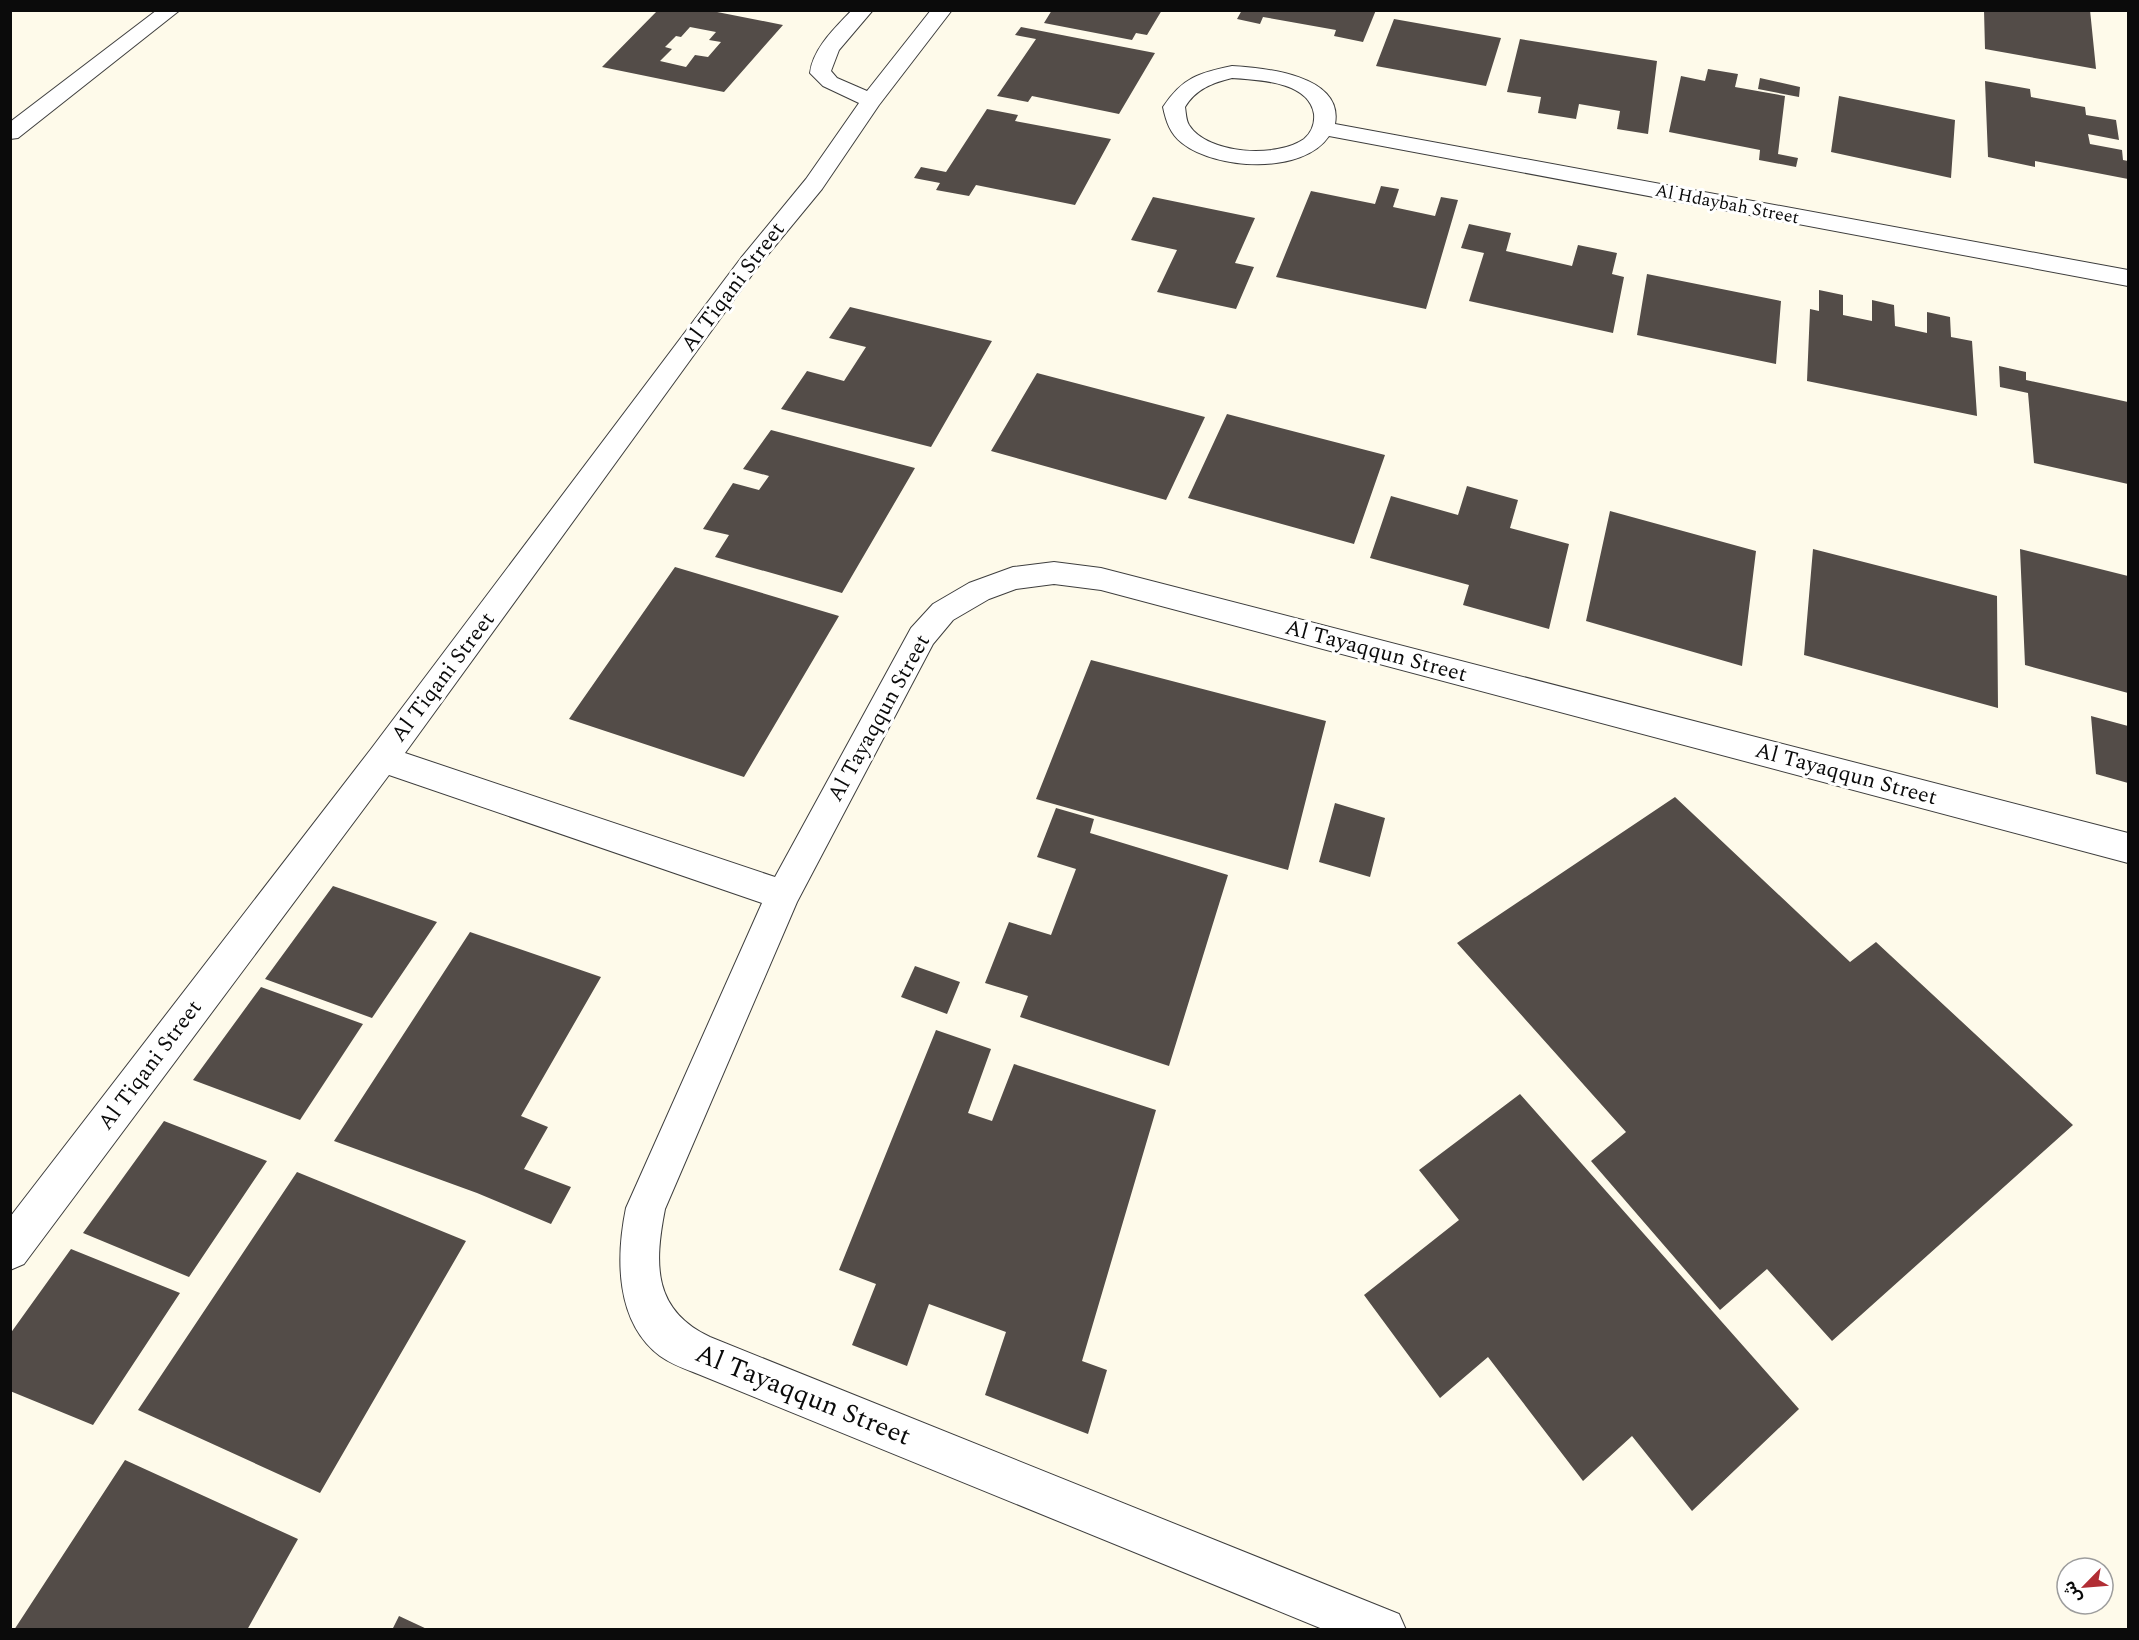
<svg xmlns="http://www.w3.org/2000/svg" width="2139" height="1640" viewBox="0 0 2139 1640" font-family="Spectral,'Noto Sans Arabic',serif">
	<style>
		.building { fill: #534c48; fill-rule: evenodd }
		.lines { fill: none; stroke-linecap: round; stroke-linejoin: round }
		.street-casing { stroke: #3e3e3e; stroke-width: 2 }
		.street { fill: #fff; fill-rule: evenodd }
		.labels { text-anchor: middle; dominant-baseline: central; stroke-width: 6; stroke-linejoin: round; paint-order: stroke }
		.far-street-label { font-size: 18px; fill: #0b0b0b; stroke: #fff }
		.street-label { font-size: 22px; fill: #0b0b0b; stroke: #fff }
		.near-street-label { font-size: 27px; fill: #0b0b0b; stroke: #fff }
	</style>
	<rect width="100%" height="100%" fill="#fefaea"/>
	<path class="building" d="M 658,10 L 707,10 L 783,25 L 724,92 L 602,67 ZM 690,27 L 716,32 L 709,40 L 721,42 L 708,57 L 695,55 L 686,67 L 660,61 L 672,49 L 665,47 L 676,36 L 681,37 Z
		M 1052,10 L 1162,10 L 1147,35 L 1136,33 L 1132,40 L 1044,23 Z
		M 1242,10 L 1376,10 L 1363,42 L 1334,36 L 1336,30 L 1263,17 L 1260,24 L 1237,19 Z
		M 1984,10 L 2090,10 L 2096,69 L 1985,49 Z
		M 1394,19 L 1501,38 L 1486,86 L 1376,66 Z
		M 1021,27 L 1072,37 L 1155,53 L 1119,114 L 1032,96 L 1028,102 L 997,96 L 1036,39 L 1015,35 Z
		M 1520,39 L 1657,61 L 1648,134 L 1617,129 L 1620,111 L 1579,104 L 1576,119 L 1538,113 L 1541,97 L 1507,92 Z
		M 1708,69 L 1738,74 L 1735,87 L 1785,96 L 1778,154 L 1798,158 L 1796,167 L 1759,160 L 1760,150 L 1669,132 L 1681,76 L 1705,81 Z
		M 1760,78 L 1800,87 L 1799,97 L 1758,89 Z
		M 1985,81 L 2030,89 L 2031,97 L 2085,107 L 2086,115 L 2116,120 L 2119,140 L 2088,134 L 2090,144 L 2122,150 L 2123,160 L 2128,161 L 2128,179 L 2035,161 L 2035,167 L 1988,157 Z
		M 1839,96 L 1955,120 L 1951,178 L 1831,152 Z
		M 987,109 L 1018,115 L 1015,121 L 1111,139 L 1075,205 L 976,185 L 969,196 L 936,190 L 940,183 L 914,178 L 921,167 L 946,172 Z
		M 1381,186 L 1399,189 L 1393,207 L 1435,216 L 1441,197 L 1458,200 L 1426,309 L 1276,277 L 1311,191 L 1375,204 Z
		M 1153,197 L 1255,218 L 1235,263 L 1254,267 L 1236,309 L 1157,292 L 1177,250 L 1131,240 Z
		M 1469,224 L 1511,233 L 1506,251 L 1572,266 L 1578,245 L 1617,253 L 1612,274 L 1624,277 L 1613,333 L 1469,301 L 1484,253 L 1461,248 Z
		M 1647,274 L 1781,301 L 1776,364 L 1637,335 Z
		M 1819,290 L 1843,295 L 1843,315 L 1872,321 L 1872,300 L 1894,305 L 1895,326 L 1927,333 L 1927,312 L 1950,317 L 1951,337 L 1972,341 L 1977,416 L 1807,381 L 1810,309 L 1819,311 Z
		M 850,307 L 992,341 L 931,447 L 781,409 L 807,371 L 844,381 L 866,347 L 829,338 Z
		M 1999,366 L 2026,372 L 2026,380 L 2128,402 L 2128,484 L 2034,463 L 2028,393 L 2000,387 Z
		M 1037,373 L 1205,417 L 1166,500 L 991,451 Z
		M 1227,414 L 1385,455 L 1354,544 L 1188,498 Z
		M 771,430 L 915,468 L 842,593 L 715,557 L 729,535 L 703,529 L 733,483 L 759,490 L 769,476 L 743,469 Z
		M 1467,486 L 1518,500 L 1510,528 L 1569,544 L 1549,629 L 1463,605 L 1469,585 L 1370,558 L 1391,496 L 1458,515 Z
		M 1610,511 L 1756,551 L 1742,666 L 1586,621 Z
		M 1813,549 L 1997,596 L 1998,708 L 1804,655 Z
		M 2020,549 L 2128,576 L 2128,693 L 2025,665 Z
		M 675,567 L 839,616 L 744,777 L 569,719 Z
		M 1091,660 L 1326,721 L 1288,870 L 1036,799 Z
		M 2091,716 L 2128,726 L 2128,783 L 2096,774 Z
		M 1675,797 L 1850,962 L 1876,942 L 2073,1125 L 1832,1341 L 1767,1269 L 1720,1310 L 1591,1161 L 1626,1132 L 1457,943 Z
		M 1335,803 L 1385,818 L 1370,877 L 1319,862 Z
		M 1056,808 L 1094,819 L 1090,833 L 1228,875 L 1169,1066 L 1020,1017 L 1028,996 L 985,983 L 1009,922 L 1051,935 L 1076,869 L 1037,857 Z
		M 333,886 L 437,922 L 372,1018 L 265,979 Z
		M 470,932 L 601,977 L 521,1116 L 548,1127 L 524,1169 L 571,1187 L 551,1224 L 477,1193 L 334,1141 Z
		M 915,966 L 960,982 L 947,1014 L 901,997 Z
		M 261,987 L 363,1024 L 300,1120 L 193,1080 Z
		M 936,1030 L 991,1049 L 968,1113 L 992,1121 L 1014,1064 L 1156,1110 L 1082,1361 L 1107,1370 L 1088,1434 L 985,1395 L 1006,1332 L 929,1304 L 907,1366 L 852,1345 L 876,1284 L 839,1270 Z
		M 1520,1094 L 1799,1409 L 1692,1511 L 1632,1436 L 1583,1481 L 1488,1357 L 1440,1398 L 1364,1295 L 1459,1220 L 1419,1170 Z
		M 164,1121 L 267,1161 L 189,1277 L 83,1233 Z
		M 297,1172 L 466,1241 L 320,1493 L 138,1410 Z
		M 71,1249 L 180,1293 L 93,1425 L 10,1391 L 10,1334 Z
		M 125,1460 L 298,1539 L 247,1630 L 14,1630 Z
		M 399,1616 L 429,1630 L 392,1630 Z"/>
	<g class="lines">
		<defs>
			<path id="street" d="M 157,10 L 180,10 L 18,138 L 10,139 L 10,122 Z
				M 852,10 L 873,10 L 839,50 L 831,71 L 837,78 L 867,91 L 931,10 L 952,10 L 879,105 L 822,189 L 757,268 L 405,753 L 775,877 L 911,628 L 933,604 L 969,583 L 1013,567 L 1054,562 L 1101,568 L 2128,833 L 2128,863 L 1101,590 L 1054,584 L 1016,589 L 989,599 L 953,620 L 933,644 L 797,902 L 665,1209 C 654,1265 653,1310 710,1337 L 1399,1614 L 1406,1630 L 1325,1630 L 698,1374 C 685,1369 671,1364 660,1356 C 615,1322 616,1257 626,1208 L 762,903 L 389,775 L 24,1264 L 10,1270 L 10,1217 L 371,749 L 741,258 L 806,179 L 859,103 L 823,86 L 810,73 C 813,48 835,28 852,10 Z
				M 1232,66 C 1265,68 1344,75 1335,124 L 2128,270 L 2128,286 L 1329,136 C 1303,175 1216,170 1182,143 C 1170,134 1166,121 1163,107 C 1183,77 1199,73 1232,66 ZM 1232,78 C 1258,80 1309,81 1314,114 C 1315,124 1311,133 1304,139 C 1277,158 1208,155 1189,125 C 1186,120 1186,113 1185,107 C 1196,89 1212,83 1232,78 Z"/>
		</defs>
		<use href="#street" class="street-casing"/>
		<use href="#street" class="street"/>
	</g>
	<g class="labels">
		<g class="far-street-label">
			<text transform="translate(1727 204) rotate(11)">Al Hdaybah Street</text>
		</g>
		<g class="street-label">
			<text transform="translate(733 287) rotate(-53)">Al Tiqani Street</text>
			<text transform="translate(1376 651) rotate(15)">Al Tayaqqun Street</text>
			<text transform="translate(443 677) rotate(-53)">Al Tiqani Street</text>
			<text transform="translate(879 718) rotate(-61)">Al Tayaqqun Street</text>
			<text transform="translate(1846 774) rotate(15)">Al Tayaqqun Street</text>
			<text transform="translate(150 1065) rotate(-53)">Al Tiqani Street</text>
		</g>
		<g class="near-street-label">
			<text transform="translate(803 1395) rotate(22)">Al Tayaqqun Street</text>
		</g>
	</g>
	<rect width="2139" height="1640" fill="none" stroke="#0b0b0b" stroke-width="24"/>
	<g transform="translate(2085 1586) rotate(245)"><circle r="28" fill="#ffffff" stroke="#9d9d9d" stroke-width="1.5"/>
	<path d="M0-4.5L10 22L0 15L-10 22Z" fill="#b12d34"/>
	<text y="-9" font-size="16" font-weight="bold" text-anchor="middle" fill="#0b0b0b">ش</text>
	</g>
</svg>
